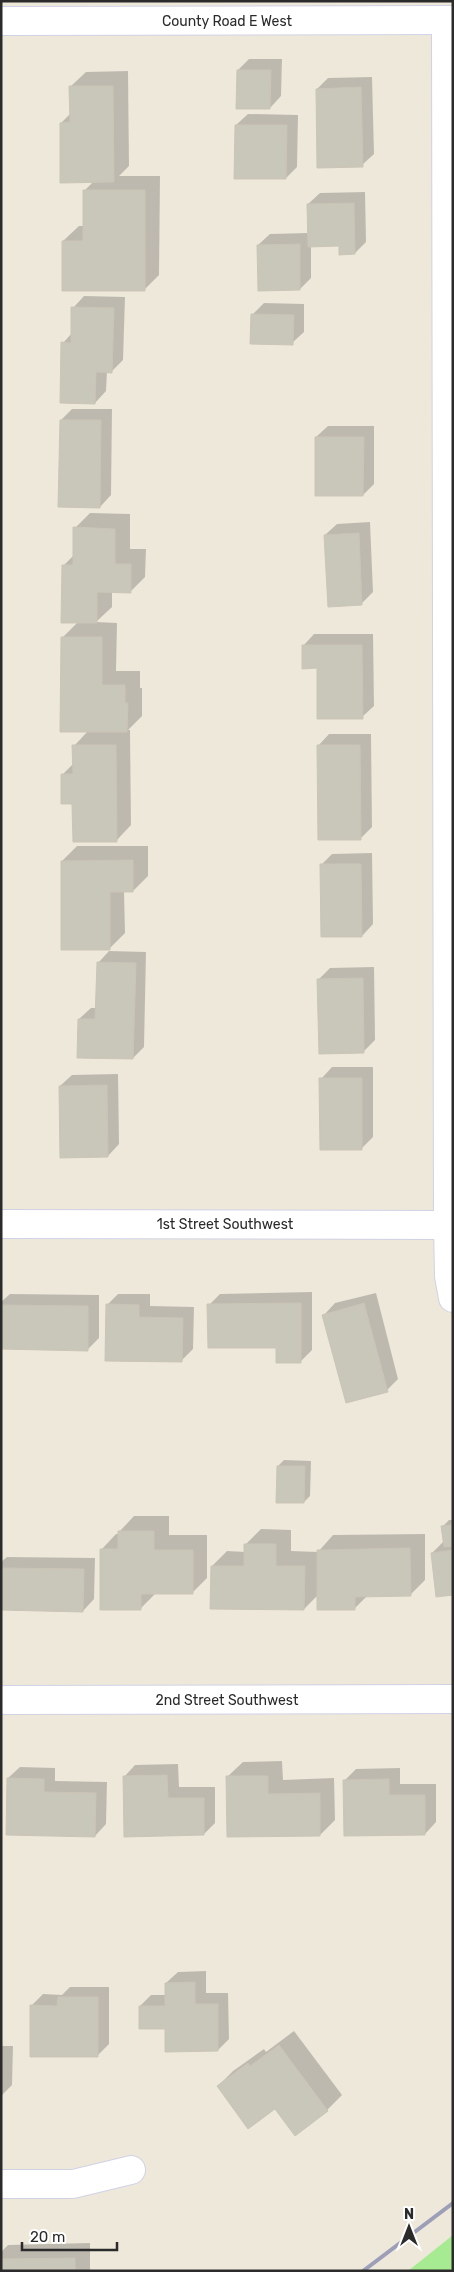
<svg xmlns="http://www.w3.org/2000/svg" width="454" height="2272" viewBox="0 0 454 2272" font-family="Rubik,sans-serif">
	<style>
		.green { fill: #a6eb92 }
		.shadow { fill: #0003 }
		.building { fill: #c9c6ba; stroke: #cac5b5 }
		.lines { fill: none; stroke-linecap: round; stroke-linejoin: round }
		.street-casing { stroke: #d0d2e5; stroke-width: 30 }
		.secondary-casing { stroke: #d0d2e5; stroke-width: 30 }
		.street { stroke: #fff; stroke-width: 28 }
		.secondary { stroke: #fff; stroke-width: 28 }
		.rail { stroke: #9d9eb7; stroke-width: 4 }
		.labels { text-anchor: middle; dominant-baseline: central; stroke-width: 5; stroke-linejoin: round; paint-order: stroke }
		.street-label { font-size: 14px; fill: #2b2b2b; stroke: #fff }
	</style>
	<rect width="100%" height="100%" fill="#eee8db"/>
	<path class="green" d="M 453,2235 L 453,2271 L 408,2271 Z"/>
	<path class="shadow" d="M 249,59 L 282,59 L 281,96 L 270,108 L 238,70 Z
		M 128,71 L 129,166 L 119,176 L 160,176 L 159,275 L 144,290 L 63,241 L 79,226 L 84,226 L 84,191 L 94,181 L 61,123 L 71,113 L 70,87 L 86,72 Z
		M 372,77 L 374,154 L 362,165 L 317,89 L 328,78 Z
		M 248,114 L 298,115 L 297,167 L 286,178 L 236,125 Z
		M 365,192 L 366,242 L 355,253 L 340,245 L 311,246 L 311,278 L 300,289 L 258,245 L 270,234 L 309,233 L 308,204 L 320,193 Z
		M 84,296 L 125,297 L 123,360 L 112,371 L 107,371 L 106,391 L 95,403 L 63,343 L 72,333 L 73,308 Z
		M 264,303 L 304,304 L 304,332 L 292,343 L 252,315 Z
		M 72,409 L 112,409 L 111,495 L 100,507 L 61,420 Z
		M 328,426 L 374,426 L 374,484 L 363,495 L 316,437 Z
		M 90,513 L 130,514 L 130,549 L 146,549 L 145,577 L 130,592 L 112,591 L 112,607 L 96,622 L 117,623 L 116,671 L 140,671 L 140,688 L 142,688 L 142,716 L 128,730 L 130,730 L 131,825 L 116,841 L 73,802 L 62,775 L 74,763 L 74,746 L 88,731 L 63,637 L 78,622 L 63,566 L 74,555 L 75,528 Z
		M 370,522 L 373,592 L 362,603 L 325,535 L 337,524 Z
		M 314,634 L 373,634 L 374,706 L 362,717 L 303,646 Z
		M 329,734 L 371,734 L 372,827 L 361,838 L 318,746 Z
		M 77,846 L 148,846 L 148,876 L 133,891 L 124,891 L 125,933 L 110,948 L 62,861 Z
		M 372,853 L 373,924 L 362,936 L 321,865 L 332,854 Z
		M 109,951 L 146,952 L 144,1047 L 133,1058 L 79,1019 L 91,1008 L 97,1008 L 98,963 Z
		M 374,967 L 375,1040 L 363,1052 L 319,979 L 330,968 Z
		M 332,1067 L 373,1067 L 373,1137 L 362,1148 L 321,1079 Z
		M 118,1074 L 119,1144 L 108,1156 L 60,1086 L 72,1075 Z
		M 312,1292 L 312,1350 L 301,1361 L 209,1305 L 220,1294 Z
		M 376,1293 L 398,1379 L 387,1390 L 324,1315 L 335,1303 Z
		M 10,1294 L 99,1295 L 99,1338 L 87,1350 L 1,1348 L 1,1302 Z
		M 118,1294 L 150,1294 L 150,1306 L 194,1307 L 193,1349 L 181,1361 L 107,1305 Z
		M 284,1460 L 311,1461 L 310,1496 L 304,1502 L 278,1466 Z
		M 134,1516 L 169,1516 L 169,1535 L 207,1535 L 207,1578 L 192,1593 L 156,1593 L 140,1609 L 101,1550 L 116,1534 L 119,1534 L 119,1532 Z
		M 449,1520 L 453,1520 L 453,1594 L 432,1553 L 444,1541 L 443,1526 Z
		M 261,1529 L 291,1530 L 291,1551 L 318,1552 L 333,1535 L 425,1534 L 425,1580 L 410,1595 L 367,1596 L 354,1609 L 319,1594 L 304,1609 L 212,1566 L 227,1551 L 246,1552 L 246,1544 Z
		M 7,1557 L 95,1558 L 94,1599 L 83,1611 L 1,1609 L 1,1562 Z
		M 282,1761 L 283,1780 L 334,1778 L 335,1820 L 320,1835 L 227,1777 L 243,1762 Z
		M 178,1764 L 179,1787 L 215,1787 L 215,1823 L 204,1834 L 124,1777 L 135,1765 Z
		M 20,1767 L 55,1768 L 55,1781 L 107,1782 L 106,1824 L 95,1836 L 8,1778 Z
		M 400,1768 L 400,1784 L 436,1784 L 436,1822 L 425,1834 L 345,1780 L 356,1769 Z
		M 1,1794 L 2,1794 L 1,1828 Z
		M 206,1971 L 206,1993 L 228,1993 L 229,2039 L 218,2050 L 166,2027 L 140,2006 L 151,1995 L 166,1995 L 166,1983 L 178,1972 Z
		M 70,1987 L 109,1987 L 109,2044 L 97,2056 L 31,2006 L 43,1994 L 62,1995 Z
		M 294,2031 L 342,2095 L 327,2110 L 275,2107 L 218,2086 L 233,2071 L 264,2049 L 266,2052 Z
		M 1,2046 L 13,2046 L 12,2085 L 1,2096 Z
		M 90,2243 L 90,2271 L 1,2271 L 1,2252 L 8,2245 Z"/>
	<path class="building" d="M 237,70 L 271,70 L 270,109 L 236,109 Z
		M 69,86 L 113,86 L 114,182 L 60,183 L 60,123 L 70,122 Z
		M 361,87 L 363,167 L 317,168 L 316,89 Z
		M 235,125 L 287,125 L 286,179 L 234,179 Z
		M 83,190 L 145,190 L 145,291 L 62,291 L 62,241 L 83,241 Z
		M 354,203 L 355,254 L 339,255 L 339,246 L 308,247 L 307,204 Z
		M 300,244 L 300,290 L 258,291 L 257,245 Z
		M 71,307 L 114,308 L 112,373 L 96,372 L 95,404 L 60,403 L 61,342 L 71,343 Z
		M 251,314 L 294,315 L 293,345 L 250,344 Z
		M 60,420 L 101,420 L 100,508 L 58,507 Z
		M 315,437 L 364,437 L 363,496 L 315,496 Z
		M 73,527 L 115,529 L 115,564 L 131,564 L 131,593 L 97,592 L 97,623 L 61,623 L 62,565 L 73,565 Z
		M 359,533 L 362,605 L 328,607 L 324,535 Z
		M 61,637 L 102,637 L 102,685 L 125,685 L 125,703 L 128,703 L 127,732 L 60,732 Z
		M 302,645 L 362,645 L 363,719 L 317,719 L 317,668 L 302,669 Z
		M 72,745 L 116,745 L 117,842 L 73,842 L 72,804 L 61,804 L 61,774 L 73,774 Z
		M 317,745 L 360,745 L 361,840 L 318,840 Z
		M 133,860 L 133,892 L 110,892 L 110,950 L 61,950 L 61,861 Z
		M 320,864 L 361,864 L 362,937 L 321,937 Z
		M 97,962 L 136,963 L 133,1059 L 77,1058 L 78,1019 L 95,1019 Z
		M 363,978 L 364,1053 L 319,1054 L 317,979 Z
		M 319,1078 L 362,1078 L 362,1150 L 320,1150 Z
		M 107,1085 L 108,1157 L 60,1158 L 59,1086 Z
		M 301,1303 L 301,1363 L 276,1363 L 276,1348 L 208,1348 L 207,1304 Z
		M 364,1303 L 388,1392 L 346,1403 L 322,1315 Z
		M 106,1304 L 139,1305 L 139,1317 L 183,1318 L 182,1362 L 105,1361 Z
		M 1,1305 L 88,1306 L 88,1351 L 1,1349 Z
		M 277,1466 L 305,1466 L 304,1503 L 276,1503 Z
		M 453,1525 L 453,1546 L 444,1547 L 441,1526 Z
		M 118,1531 L 154,1531 L 154,1550 L 193,1550 L 193,1594 L 141,1594 L 141,1610 L 100,1610 L 100,1549 L 118,1549 Z
		M 244,1544 L 276,1544 L 276,1566 L 305,1566 L 304,1610 L 210,1609 L 211,1566 L 244,1566 Z
		M 410,1548 L 411,1596 L 355,1597 L 355,1610 L 317,1610 L 317,1550 Z
		M 453,1550 L 453,1595 L 436,1597 L 431,1553 Z
		M 1,1568 L 84,1569 L 83,1612 L 1,1610 Z
		M 167,1775 L 168,1798 L 204,1798 L 204,1835 L 124,1837 L 123,1776 Z
		M 226,1776 L 268,1776 L 268,1794 L 320,1793 L 320,1836 L 227,1837 Z
		M 7,1778 L 44,1779 L 44,1792 L 96,1793 L 95,1837 L 6,1835 Z
		M 389,1779 L 389,1795 L 425,1795 L 425,1835 L 344,1836 L 343,1780 Z
		M 195,1982 L 195,2004 L 218,2004 L 218,2051 L 165,2052 L 165,2029 L 139,2029 L 139,2006 L 165,2006 L 165,1983 Z
		M 58,1997 L 98,1997 L 98,2057 L 30,2057 L 30,2005 L 57,2006 Z
		M 279,2045 L 328,2111 L 295,2136 L 275,2109 L 248,2129 L 217,2086 L 248,2063 L 250,2066 Z
		M 75,2258 L 75,2271 L 1,2271 L 1,2259 Z"/>
	<g class="lines">
		<defs>
			<path id="street" d="M 446,20 L 448,1225 L 449,1276 L 453,1298
				M 1,1224 L 448,1225
				M 1,1700 L 453,1699
				M 1,2184 L 73,2184 L 131,2170"/>
			<path id="secondary" d="M 1,21 L 453,20"/>
		</defs>
		<use href="#street" class="street-casing"/>
		<use href="#secondary" class="secondary-casing"/>
		<use href="#street" class="street"/>
		<use href="#secondary" class="secondary"/>
		<path class="rail" d="M 363,2271 L 453,2203"/>
	</g>
	<g class="labels">
		<g class="street-label">
			<text x="227" y="21">County Road E West</text>
			<text x="225" y="1224">1st Street Southwest</text>
			<text x="227" y="1700">2nd Street Southwest</text>
		</g>
	</g>
	<rect width="454" height="2272" fill="none" stroke="#2b2b2b" stroke-width="5"/>
	<g transform="translate(409 2227)" stroke="#ffffff" stroke-width="4" paint-order="stroke">
	<path d="M0-4L9 19L0 12L-9 19Z" fill="#2b2b2b"/>
	<text y="-8" font-size="14" font-weight="bold" text-anchor="middle" fill="#2b2b2b">N</text>
	</g>
	<path d="M22 2242v8h95v-8" fill="none" stroke="#2b2b2b" stroke-width="2.5"/>
	<text x="30" y="2242" font-size="15" fill="#2b2b2b" stroke="#ffffff" stroke-width="4" paint-order="stroke">20 m</text>
</svg>
